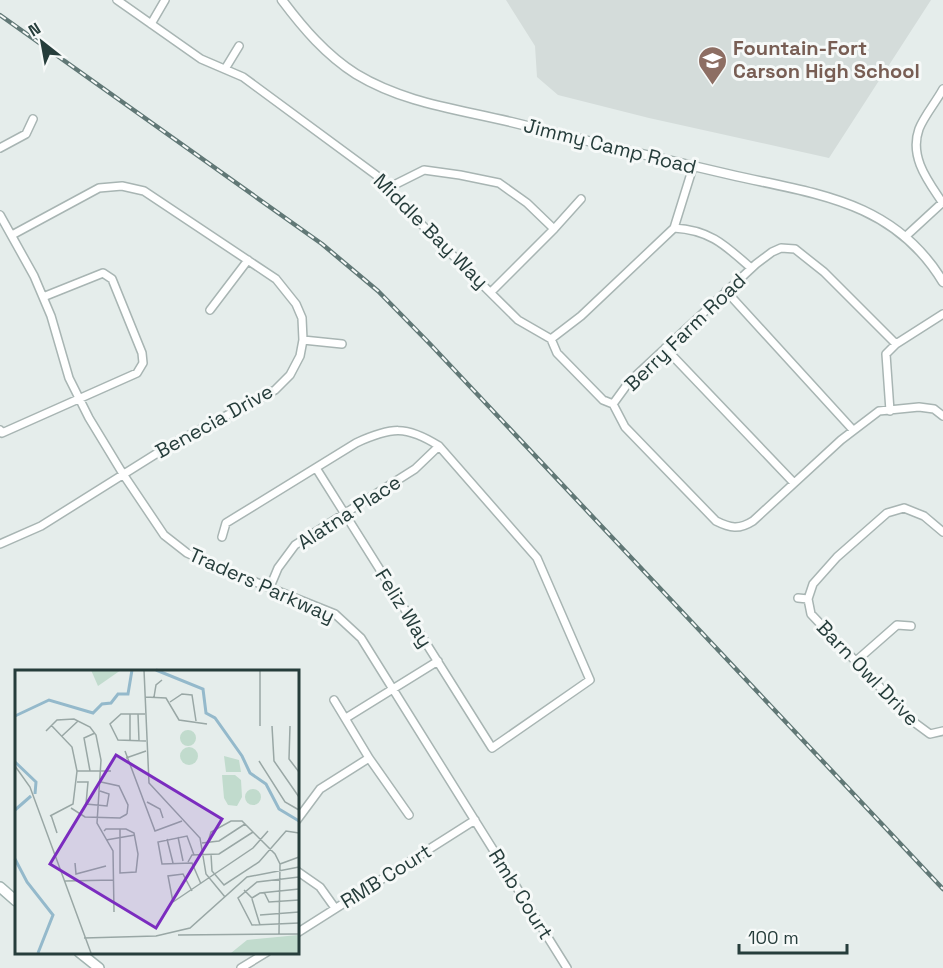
<svg xmlns="http://www.w3.org/2000/svg" width="943" height="968" viewBox="0 0 943 968" font-family="'Space Grotesk',sans-serif">
	<style>
		.built { fill: #d4dcda }
		.lines { fill: none; stroke-linecap: round; stroke-linejoin: round }
		.minor-casing { stroke: #a8b5b3; stroke-width: 10 }
		.tertiary-casing { stroke: #a8b5b3; stroke-width: 11 }
		.secondary-casing { stroke: #a2b4b1; stroke-width: 12 }
		.minor { stroke: #fff; stroke-width: 7 }
		.tertiary { stroke: #fff; stroke-width: 8 }
		.secondary { stroke: #fff; stroke-width: 9 }
		.rail-casing { stroke: #617876; stroke-width: 4.5 }
		.rail { stroke: #f6f9f8; stroke-width: 2; stroke-dasharray: 7; stroke-linecap: butt }
		.labels { text-anchor: middle; dominant-baseline: central; stroke-width: 6; stroke-linejoin: round; paint-order: stroke }
		.education-label { font-size: 20px; font-weight: bold; fill: #785e54; stroke: #f6f9f8; text-anchor: start }
		.street-label { font-size: 20px; fill: #263d3b; stroke: #f6f9f8 }
		.inset-river { fill: none; stroke: #94b9cb; stroke-width: 3 }
		.inset-road { fill: none; stroke: #99a7a5; stroke-width: 1.5 }
		.view { fill: #7b2cbf; fill-opacity: 0.15; stroke: #7b2cbf; stroke-width: 3 }
		.inset-edge { fill: none; stroke: #263d3b; stroke-width: 3 }
	</style>
	<rect width="100%" height="100%" fill="#e5edeb"/>
	<path class="built" d="M 506,0 L 931,0 L 829,158 L 649,118 L 558,95 L 537,77 L 535,46 Z"/>
	<g class="lines">
		<defs>
			<path id="minor" d="M 117,0 L 201,59 L 243,77 L 376,175 L 404,207 L 518,320 L 551,339 L 581,316 L 674,228 L 693,167
				M 151,24 L 165,0
				M 225,69 L 239,46
				M 0,148 L 26,134 L 33,119
				M 388,188 L 424,170 L 460,175 L 499,183 L 527,203 L 554,229
				M 942,202 C 928,181 909,157 919,129 C 924,116 936,102 943,89
				M 0,215 L 34,276 L 51,316 L 69,378 L 89,418 L 123,474 L 164,535 L 187,553 L 218,567 L 335,614 L 361,638 L 567,968
				M 674,228 C 710,230 725,245 751,268
				M 905,237 L 943,202
				M 726,291 L 853,430
				M 491,292 L 554,229 L 581,199
				M 210,310 L 248,260
				M 551,339 L 557,353 L 603,400 L 613,404
				M 303,340 L 342,344
				M 896,344 L 824,272 L 795,249 L 781,248 L 772,252 L 756,264 L 629,382 L 613,404 L 625,427 L 716,521 C 730,528 739,530 753,521 L 841,440 L 879,411 L 919,407 L 934,409 L 943,416
				M 665,348 L 794,483
				M 890,411 L 886,354 L 896,344 L 943,314
				M 0,430 L 2,433 L 137,373 L 143,363 L 142,353 L 112,279 L 103,273 L 43,297
				M 943,532 L 924,516 L 904,508 L 887,513 L 837,557 L 813,584 L 808,599 L 811,614 L 911,720 L 930,734 L 943,731
				M 222,537 L 226,523 L 356,443 C 391,427 406,425 439,446 L 537,558 L 590,680 L 492,748 L 316,468
				M 0,544 L 41,526 L 167,447 L 275,390 L 290,375 L 300,356 L 303,340 L 302,318 L 296,304 L 276,279 L 144,191 L 122,186 L 99,188 L 12,235
				M 270,587 L 278,568 L 295,545 L 415,469 L 439,446
				M 798,598 L 808,599
				M 856,661 L 897,625 L 911,626
				M 334,700 L 369,758 L 409,815
				M 346,718 L 438,661
				M 297,820 L 320,789 L 369,758
				M 297,871 L 320,887 L 335,908
				M 297,933 L 475,820
				M 241,968 L 267,952"/>
			<path id="tertiary" d="M 282,0 C 303,28 326,55 356,74 C 404,103 457,109 511,122 C 586,141 661,159 736,176 C 818,194 895,202 943,282"/>
			<path id="secondary" d="M 0,887 L 16,901
				M 79,952 L 99,968"/>
		</defs>
		<use href="#minor" class="minor-casing"/>
		<use href="#tertiary" class="tertiary-casing"/>
		<use href="#secondary" class="secondary-casing"/>
		<use href="#minor" class="minor"/>
		<use href="#tertiary" class="tertiary"/>
		<use href="#secondary" class="secondary"/>
		<defs>
			<path id="rail" d="M 0,15 L 322,244 L 378,291 L 430,344 L 943,889"/>
		</defs>
		<use href="#rail" class="rail-casing"/>
		<use href="#rail" class="rail"/>
	</g>
	<defs>
		<symbol id="school-pin" viewBox="-11 -11 22 30"><path d="M0 17L-7.5 6A9.5 9.5 0 1 1 7.5 6Z" fill="#8d6e63" stroke="#f6f9f8"/><path d="M0-5L7-2L0 1L-7-2ZM-4 1L0 2.5L4 1V4Q0 6-4 4Z" fill="#fff"/></symbol>
	</defs>
	<g fill-rule="evenodd">
		<use href="#school-pin" x="696" y="44" width="33" height="45"/>
	</g>
	<g class="labels">
		<g class="education-label">
			<text x="733" y="48">Fountain-Fort<tspan x="733" dy="23">Carson High School</tspan></text>
		</g>
		<g class="street-label">
			<text transform="translate(610 146) rotate(14)">Jimmy Camp Road</text>
			<text transform="translate(431 231) rotate(45)">Middle Bay Way</text>
			<text transform="translate(685 332) rotate(-44)">Berry Farm Road</text>
			<text transform="translate(214 421) rotate(-29)">Benecia Drive</text>
			<text transform="translate(349 512) rotate(-33)">Alatna Place</text>
			<text transform="translate(262 585) rotate(24)">Traders Parkway</text>
			<text transform="translate(404 608) rotate(58)">Feliz Way</text>
			<text transform="translate(868 673) rotate(46)">Barn Owl Drive</text>
			<text transform="translate(386 876) rotate(-32)">RMB Court</text>
			<text transform="translate(521 894) rotate(58)">Rmb Court</text>
		</g>
	</g>
	<g transform="translate(15 670)">
		<rect width="284" height="284" fill="#e5edeb"/>
		<path d="M 76,0 L 106,0 L 83,16 ZM165 68a8 8 0 1 1 16 0a8 8 0 1 1-16 0ZM165 86a9 9 0 1 1 18 0a9 9 0 1 1-18 0ZM 209,86 L 224,90 L 226,102 L 211,102 ZM 207,105 L 220,105 L 226,110 L 227,127 L 222,136 L 213,135 L 209,128 ZM230 127a8 8 0 1 1 16 0a8 8 0 1 1-16 0ZM 283,265 L 283,283 L 216,283 L 232,270 Z" fill="#c1dbcd"/>
		<path class="inset-river" d="M 141,0 L 188,19 L 191,43 L 200,48 L 227,86 L 235,103 L 251,114 L 264,139 L 284,151M 0,46 L 34,30 L 78,43 L 87,34 L 96,33 L 103,24 L 113,24 L 117,0M 0,92 L 21,112 L 20,124M 0,140 L 16,126M 0,189 L 12,212 L 38,245 L 23,283"/>
		<path class="inset-road" d="M 129,0 L 134,113 L 185,168 L 191,204 L 210,227M 245,0 L 245,56M 130,27 L 151,28 L 164,50 L 192,54M 139,27 L 141,15 L 147,10M 155,32 L 167,24 L 177,25 L 181,51M 115,44 L 115,71M 123,44 L 124,71M 130,44 L 106,44 L 95,54 L 103,70 L 131,71M 257,56 L 259,91 L 284,127M 275,56 L 274,89 L 284,102M 31,61 L 42,50 L 59,49 L 75,57 L 81,65 L 86,90 L 82,153 L 98,181 L 99,242M 47,66 L 63,51M 110,81 L 140,161 L 167,151M 111,88 L 131,81M 244,91 L 270,132 L 284,140M 0,96 L 15,117 L 76,283M 62,101 L 96,101M 75,101 L 69,68 L 80,63M 62,112 L 73,112 L 71,134 L 92,136 L 94,124 L 85,121M 86,112 L 104,116 L 113,135 L 112,144M 132,132 L 145,139 L 148,148M 56,138 L 70,147 L 105,148 L 112,144M 36,145 L 42,163M 35,146 L 58,134 L 62,101 L 57,77 L 36,55M 89,161 L 91,159 L 111,159 L 119,163 L 123,184 L 121,202 L 105,203 L 105,159M 163,167 L 168,191M 152,169 L 158,193M 91,170 L 120,165M 193,172 L 196,162 L 216,151 L 227,151 L 260,184 L 265,194 L 264,264M 187,173 L 204,171 L 230,154M 196,184 L 197,201 L 209,215 L 244,192 L 271,161 L 284,163M 179,185 L 172,166 L 143,172 L 147,194 L 177,193 L 186,214M 173,192 L 177,185 L 204,184 L 238,162M 60,193 L 61,204 L 91,196M 265,194 L 284,187M 284,207 L 242,212 L 223,228 L 237,255 L 284,253M 50,211 L 99,210M 229,220 L 237,228 L 245,223 L 284,219M 249,222 L 254,232 L 284,230M 237,229 L 245,255M 158,232 L 238,178 L 253,161M 158,232 L 153,206 L 168,204 L 177,221M 245,245 L 284,242M 163,265 L 284,264M 69,268 L 141,266 L 175,258 L 232,207 L 284,197"/>
		<path class="view" d="M 101,85 L 207,149 L 141,258 L 35,194 Z"/>
		<rect width="284" height="284" class="inset-edge"/>
	</g>
	<g transform="translate(42 42) rotate(329)" stroke="#f6f9f8" stroke-width="4.5" paint-order="stroke">
	<path d="M0-4.5L10 22L0 15L-10 22Z" fill="#263d3b"/>
	<text y="-9" font-size="16" font-weight="bold" text-anchor="middle" fill="#263d3b">N</text>
	</g>
	<path d="M739 944v9h108v-9" fill="none" stroke="#263d3b" stroke-width="3"/>
	<text x="748" y="944" font-size="18" fill="#263d3b" stroke="#f6f9f8" stroke-width="4.5" paint-order="stroke">100 m</text>
</svg>
